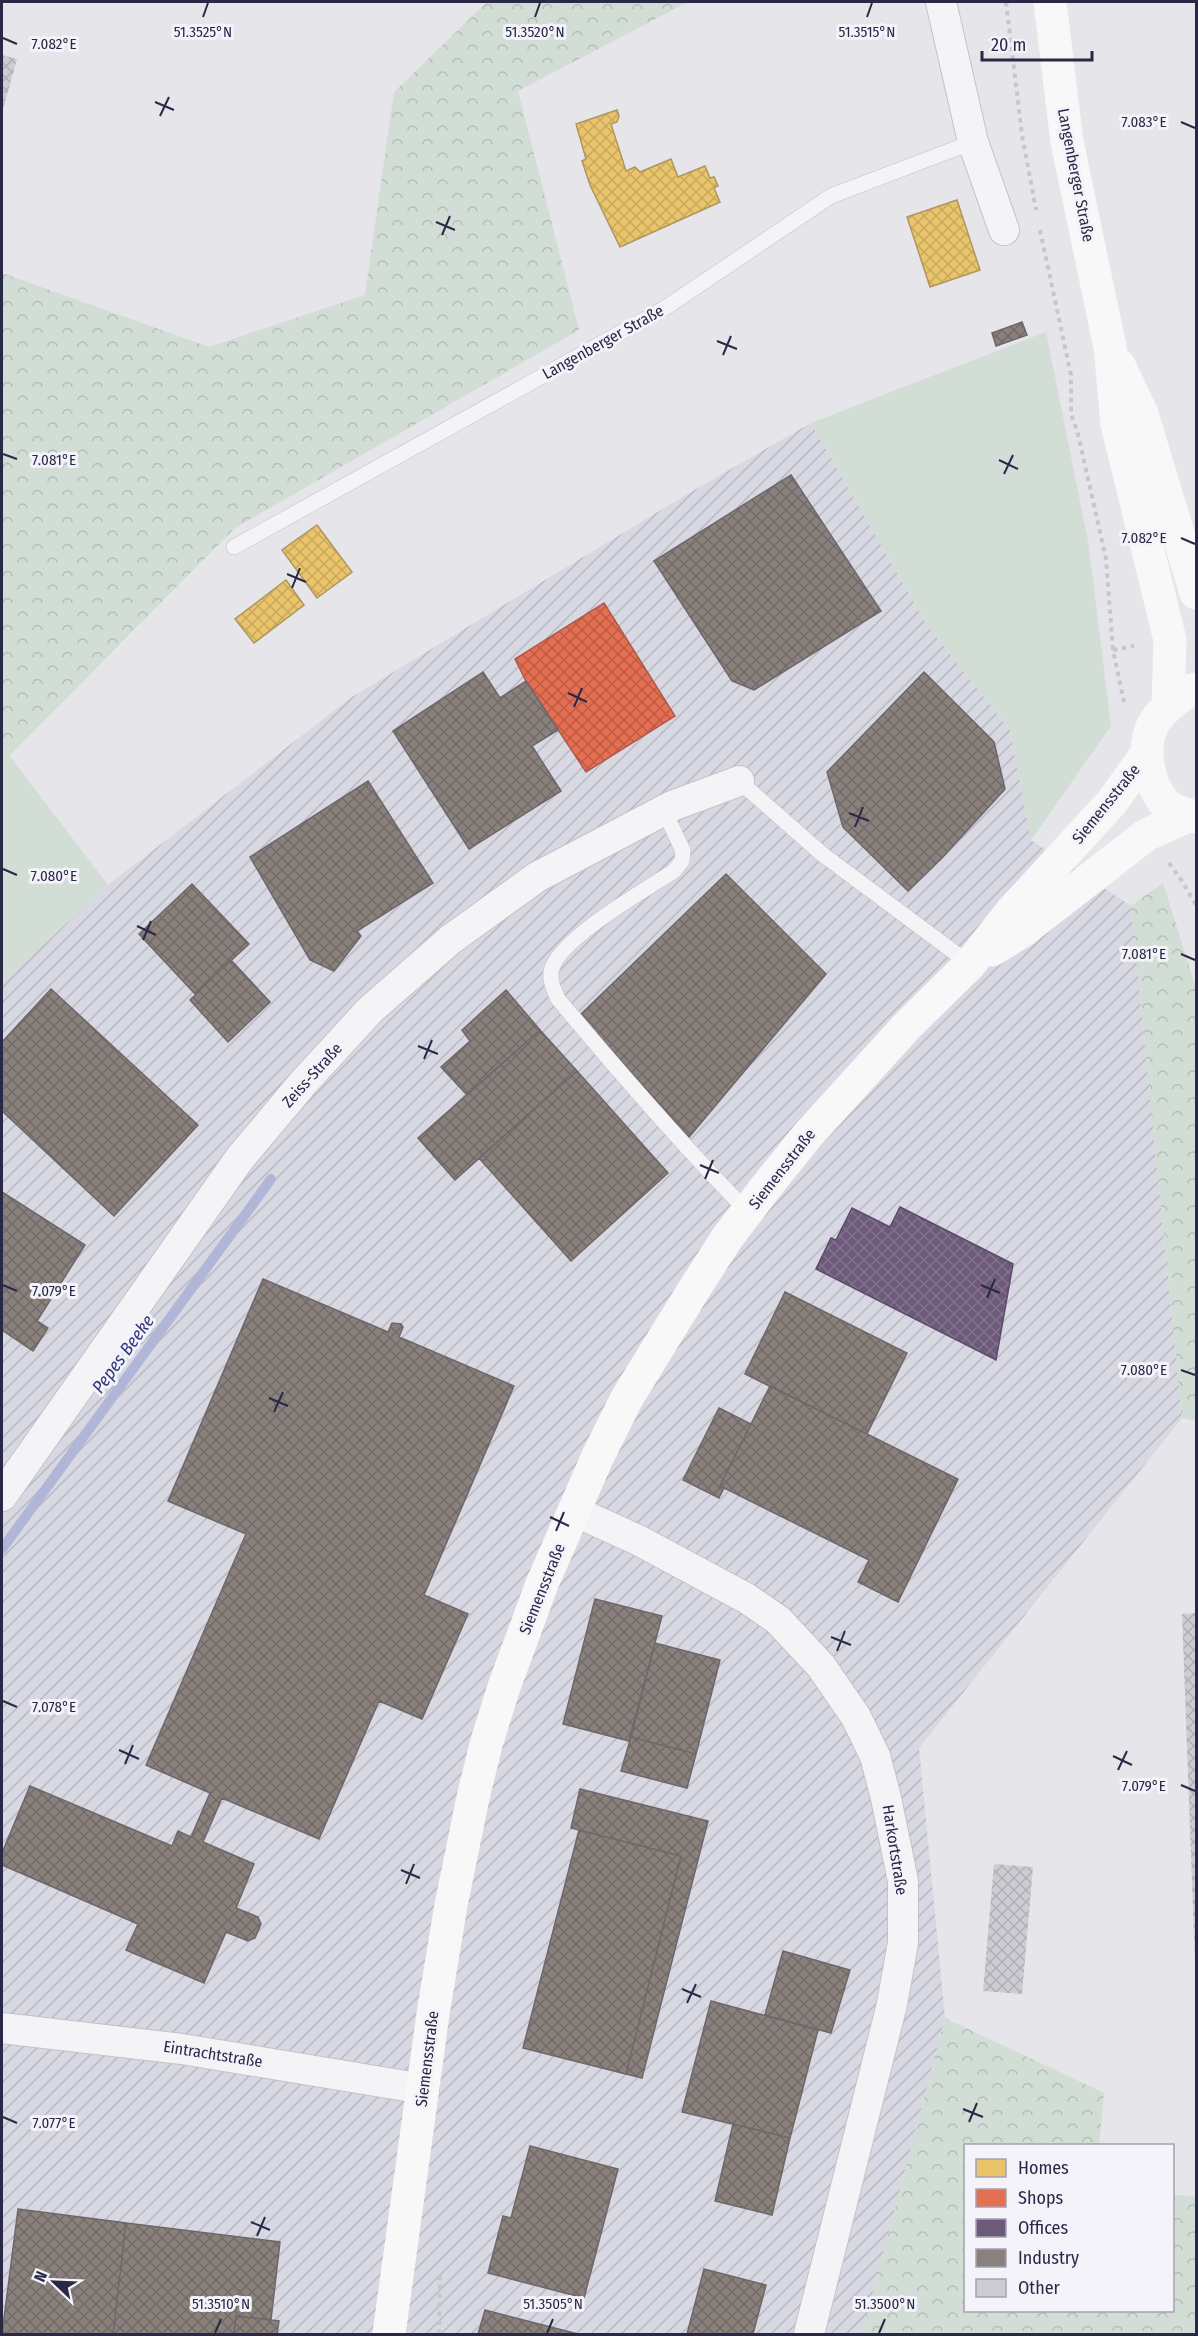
<svg xmlns="http://www.w3.org/2000/svg" width="1198" height="2336" viewBox="0 0 1198 2336" font-family="'Fira Sans Condensed',sans-serif">
	<style>
		.industrial { fill: url(#industrial-furrows) }
		.green { fill: #d2ddd6 }
		.forest { fill: url(#forest-crowns) }
		.homes { fill: url(#homes-cross-hatch); stroke: #af9660; stroke-width: 1.5 }
		.shops { fill: url(#shops-cross-hatch); stroke: #ae5a4e; stroke-width: 1.5 }
		.offices { fill: url(#offices-cross-hatch); stroke: #594b6b; stroke-width: 1.5 }
		.industry { fill: url(#industry-cross-hatch); stroke: #6d676c; stroke-width: 1.5 }
		.lines { fill: none; stroke-linecap: round; stroke-linejoin: round }
		.stream { stroke: #b1b6d7; stroke-width: 10 }
		.building { fill: url(#building-cross-hatch) }
		.lane-casing { stroke: #c2c2c8; stroke-width: 16 }
		.street-casing { stroke: #c2c2c8; stroke-width: 32 }
		.path { stroke: #c6c6cd; stroke-width: 4; stroke-dasharray: 4.5 4.5; stroke-linecap: butt }
		.lane { stroke: #f4f4f7; stroke-width: 15 }
		.street { stroke: #f4f4f7; stroke-width: 30 }
		.secondary { stroke: #f8f8f8; stroke-width: 33 }
		.ticks { fill: none; stroke: #292947; stroke-width: 2 }
		.labels { text-anchor: middle; dominant-baseline: central; stroke-width: 6; stroke-linejoin: round; paint-order: stroke }
		.street-label { font-size: 16px; fill: #292947; stroke: #f3f3f9 }
		.water-label { font-size: 18px; font-style: italic; fill: #2e377f; stroke: #f3f3f9 }
		.ticks-label { font-size: 15px; text-anchor: middle; fill: #292947; stroke: #f3f3f9; stroke-width: 6; stroke-linejoin: round; paint-order: stroke }
	</style>
	<defs>
		<pattern id="industrial-furrows" width="10" height="10" patternUnits="userSpaceOnUse" patternTransform="scale(1.5)"><rect width="10" height="10" fill="#d8d8e3"/><path d="M-1 1l2-2M0 10L10 0M9 11l2-2" fill="none" stroke="#b9b9c4"/></pattern>
		<pattern id="forest-crowns" width="20" height="18" patternUnits="userSpaceOnUse" patternTransform="scale(1.5)"><rect width="20" height="18" fill="#d2ddd6"/><path d="M2 6a3 3 0 1 1 6 0M12 15a3 3 0 1 1 6 0" fill="none" stroke="#b4beb9"/></pattern>
		<pattern id="homes-cross-hatch" width="8" height="8" patternUnits="userSpaceOnUse" patternTransform="scale(1.5)"><rect width="8" height="8" fill="#e9c46a"/><path d="M0 0l8 8M0 8l8-8" fill="none" stroke="#c8a85d"/></pattern>
		<pattern id="shops-cross-hatch" width="8" height="8" patternUnits="userSpaceOnUse" patternTransform="scale(1.5)"><rect width="8" height="8" fill="#e76f51"/><path d="M0 0l8 8M0 8l8-8" fill="none" stroke="#bb5b45"/></pattern>
		<pattern id="offices-cross-hatch" width="8" height="8" patternUnits="userSpaceOnUse" patternTransform="scale(1.5)"><rect width="8" height="8" fill="#6d597a"/><path d="M0 0l8 8M0 8l8-8" fill="none" stroke="#82728e"/></pattern>
		<pattern id="industry-cross-hatch" width="8" height="8" patternUnits="userSpaceOnUse" patternTransform="scale(1.5)"><rect width="8" height="8" fill="#8a817c"/><path d="M0 0l8 8M0 8l8-8" fill="none" stroke="#716a67"/></pattern>
		<pattern id="building-cross-hatch" width="8" height="8" patternUnits="userSpaceOnUse" patternTransform="scale(1.5)"><rect width="8" height="8" fill="#ccccd2"/><path d="M0 0l8 8M0 8l8-8" fill="none" stroke="#afafb6"/></pattern>
	</defs>
	<rect width="100%" height="100%" fill="#e5e5ea"/>
	<path class="industrial" d="M 811,423 L 927,625 L 1010,730 L 1031,840 L 1131,906 L 1182,1418 L 919,1748 L 945,2018 L 862,2334 L 2,2334 L 2,983 L 108,885 L 352,697 L 689,493 Z"/>
	<path class="green" d="M 1046,332 L 1088,541 L 1111,726 L 1031,840 L 1010,730 L 927,625 L 811,423 Z
		M 9,755 L 108,885 L 2,983 L 2,763 Z"/>
	<path class="forest" d="M 487,2 L 688,2 L 518,91 L 579,330 L 235,528 L 2,763 L 2,273 L 209,347 L 365,295 L 394,92 Z
		M 1163,883 L 1196,988 L 1196,1421 L 1182,1418 L 1131,906 Z
		M 945,2018 L 1104,2093 L 1099,2145 L 966,2146 L 966,2310 L 1172,2310 L 1173,2195 L 1196,2196 L 1196,2334 L 862,2334 Z"/>
	<path class="homes" d="M 617,110 L 619,116 L 617,122 L 611,124 L 626,171 L 635,167 L 640,172 L 671,159 L 678,177 L 705,166 L 710,178 L 714,177 L 718,186 L 714,188 L 720,202 L 620,247 L 590,185 L 582,161 L 586,159 L 576,124 Z
		M 957,200 L 980,270 L 930,287 L 907,217 Z
		M 317,525 L 352,572 L 317,598 L 282,550 Z
		M 286,580 L 304,605 L 254,643 L 235,619 Z"/>
	<path class="shops" d="M 604,603 L 675,716 L 586,772 L 526,681 L 515,659 Z"/>
	<path class="offices" d="M 900,1207 L 1013,1264 L 996,1360 L 816,1269 L 831,1238 L 836,1240 L 852,1208 L 890,1227 Z"/>
	<path class="industry" d="M 1022,322 L 1027,335 L 996,346 L 992,333 Z
		M 791,475 L 881,611 L 754,690 L 732,681 L 654,561 Z
		M 483,672 L 500,698 L 526,681 L 558,730 L 532,746 L 561,791 L 469,849 L 393,731 Z
		M 924,672 L 994,742 L 1005,789 L 942,858 L 908,891 L 843,827 L 827,772 Z
		M 368,781 L 433,883 L 357,931 L 361,936 L 334,971 L 310,960 L 250,857 Z
		M 726,874 L 826,974 L 689,1137 L 580,1015 Z
		M 192,884 L 249,944 L 195,994 L 139,934 Z
		M 231,960 L 270,1002 L 228,1042 L 190,1000 Z
		M 51,989 L 198,1125 L 114,1216 L 2,1111 L 2,1042 Z
		M 506,990 L 540,1030 L 467,1095 L 441,1067 L 470,1041 L 462,1030 Z
		M 540,1030 L 577,1071 L 455,1180 L 418,1138 Z
		M 577,1071 L 668,1173 L 571,1261 L 479,1158 Z
		M 2,1192 L 85,1245 L 37,1321 L 48,1328 L 33,1351 L 2,1330 Z
		M 263,1279 L 388,1332 L 392,1323 L 401,1324 L 403,1327 L 399,1337 L 514,1386 L 424,1595 L 468,1614 L 422,1719 L 379,1701 L 319,1839 L 222,1798 L 203,1842 L 254,1864 L 236,1908 L 258,1917 L 261,1924 L 255,1938 L 248,1941 L 226,1932 L 204,1983 L 126,1950 L 138,1924 L 2,1865 L 2,1853 L 30,1786 L 172,1846 L 178,1831 L 191,1837 L 210,1793 L 146,1765 L 246,1534 L 168,1501 Z
		M 785,1292 L 907,1353 L 867,1434 L 745,1374 Z
		M 770,1386 L 958,1479 L 898,1602 L 858,1582 L 869,1560 L 720,1486 Z
		M 719,1408 L 751,1424 L 720,1486 L 724,1488 L 719,1498 L 683,1480 Z
		M 595,1599 L 662,1616 L 629,1741 L 563,1724 Z
		M 655,1643 L 720,1660 L 696,1754 L 631,1737 Z
		M 631,1737 L 696,1754 L 687,1788 L 621,1771 Z
		M 580,1789 L 708,1821 L 642,2078 L 626,2074 L 681,1856 L 571,1828 Z
		M 579,1830 L 681,1856 L 626,2074 L 523,2048 Z
		M 783,1951 L 850,1970 L 831,2033 L 765,2015 Z
		M 711,2001 L 818,2030 L 790,2138 L 682,2112 Z
		M 733,2124 L 790,2138 L 772,2215 L 715,2201 Z
		M 530,2146 L 618,2169 L 584,2298 L 488,2273 L 503,2216 L 511,2218 Z
		M 18,2209 L 126,2223 L 113,2334 L 2,2334 Z
		M 126,2223 L 280,2242 L 271,2320 L 236,2316 L 234,2334 L 113,2334 Z
		M 704,2269 L 766,2285 L 753,2334 L 687,2334 Z
		M 485,2310 L 578,2334 L 478,2334 Z
		M 236,2316 L 279,2321 L 277,2334 L 234,2334 Z"/>
	<g class="lines">
		<path class="stream" d="M 2,1549 L 271,1179"/>
	</g>
	<path class="building" d="M 2,55 L 17,59 L 2,113 Z
		M 1196,1613 L 1196,1963 L 1195,1963 L 1182,1614 Z
		M 994,1864 L 1033,1867 L 1022,1994 L 983,1991 Z"/>
	<g class="lines">
		<defs>
			<path id="lane" d="M 234,547 L 665,308 L 831,196 L 973,142
				M 739,781 L 822,854 L 970,964
				M 664,810 L 683,851 L 682,861 L 674,871 C 647,889 556,940 551,972 C 550,982 554,990 558,999 C 619,1072 681,1144 748,1212"/>
			<path id="street" d="M 941,2 L 973,142 L 1004,230
				M 2,1496 L 240,1158 L 303,1083 L 370,1010 L 450,940 L 537,877 L 672,806 L 739,781
				M 574,1511 L 638,1540 L 746,1598 L 778,1620 L 821,1666 L 856,1717 L 875,1756 L 886,1798 L 903,1881 L 903,1943 L 892,2004 L 809,2334
				M 2,2028 L 182,2049 L 424,2089"/>
		</defs>
		<use href="#lane" class="lane-casing"/>
		<use href="#street" class="street-casing"/>
		<path class="path" d="M 1006,2 L 1022,135 L 1036,210
			M 1040,230 L 1071,375 L 1071,414 L 1078,434 L 1106,559 L 1113,650 L 1124,702
			M 1113,650 L 1134,646
			M 1169,863 L 1182,881 L 1196,905
			M 439,2334 L 440,2273"/>
		<use href="#lane" class="lane"/>
		<use href="#street" class="street"/>
		<path class="secondary" d="M 1050,2 L 1067,142 L 1110,347 L 1117,424 L 1170,640 L 1168,706
			M 1119,365 L 1142,414 L 1196,593
			M 1196,689 C 1188,690 1183,694 1177,699 C 1168,706 1157,716 1152,727 C 1142,749 1148,783 1164,802 C 1170,810 1187,815 1196,817
			M 992,950 L 1024,930 L 1146,835 L 1188,816
			M 389,2334 L 433,2014 L 451,1905 L 474,1793 L 487,1741 L 504,1687 L 542,1584 L 598,1456 L 627,1398 L 693,1291 L 727,1238 L 766,1187 L 807,1136 L 908,1025 L 970,964 L 1011,912 L 1112,802 L 1147,753"/>
	</g>
	<path class="ticks" d="M 203,17 L 208,3M 535,17 L 540,3M 867,17 L 872,3M 3,38 L 17,44M 155,102 L 174,110M 160,116 L 169,97M 1181,122 L 1195,128M 436,222 L 455,230M 442,235 L 450,216M 717,341 L 737,349M 723,355 L 731,336M 3,454 L 17,459M 999,460 L 1018,469M 1004,474 L 1013,455M 1181,538 L 1195,544M 287,574 L 306,582M 292,588 L 300,568M 568,693 L 587,702M 574,707 L 582,688M 849,813 L 869,821M 855,827 L 863,807M 3,869 L 17,875M 137,926 L 156,935M 143,940 L 151,921M 1181,954 L 1195,960M 418,1046 L 438,1054M 424,1059 L 432,1040M 700,1165 L 719,1173M 705,1179 L 713,1160M 3,1285 L 17,1291M 981,1285 L 1000,1293M 987,1298 L 995,1279M 1181,1370 L 1195,1375M 269,1398 L 288,1406M 274,1412 L 283,1392M 550,1517 L 569,1526M 556,1531 L 564,1512M 831,1637 L 851,1645M 837,1651 L 845,1631M 3,1701 L 17,1707M 119,1750 L 139,1759M 1113,1756 L 1132,1765M 125,1764 L 133,1745M 1118,1770 L 1127,1751M 1181,1785 L 1195,1791M 401,1870 L 420,1878M 406,1884 L 414,1864M 682,1989 L 701,1997M 687,2003 L 696,1984M 963,2109 L 983,2117M 3,2117 L 17,2123M 969,2122 L 977,2103M 251,2222 L 270,2230M 257,2236 L 265,2217M 215,2333 L 221,2319M 547,2333 L 553,2319M 879,2333 L 885,2319"/>
	<g class="labels">
		<g class="street-label">
			<text transform="translate(1076 175) rotate(79)">Langenberger Straße</text>
			<text transform="translate(603 342) rotate(-29)">Langenberger Straße</text>
			<text transform="translate(1106 804) rotate(-51)">Siemensstraße</text>
			<text transform="translate(312 1075) rotate(-48)">Zeiss-Straße</text>
			<text transform="translate(782 1169) rotate(-52)">Siemensstraße</text>
			<text transform="translate(542 1589) rotate(-68)">Siemensstraße</text>
			<text transform="translate(895 1850) rotate(81)">Harkortstraße</text>
			<text transform="translate(213 2054) rotate(9)">Eintrachtstraße</text>
			<text transform="translate(427 2059) rotate(-83)">Siemensstraße</text>
		</g>
		<g class="water-label">
			<text transform="translate(123 1354) rotate(-54)">Pepes Beeke</text>
		</g>
	</g>
	<g class="ticks-label">
		<text x="867" y="37">51.3515°N</text>
		<text x="203" y="37">51.3525°N</text>
		<text x="535" y="37">51.3520°N</text>
		<text x="54" y="49">7.082°E</text>
		<text x="1144" y="127">7.083°E</text>
		<text x="54" y="465">7.081°E</text>
		<text x="1144" y="543">7.082°E</text>
		<text x="54" y="881">7.080°E</text>
		<text x="1144" y="959">7.081°E</text>
		<text x="54" y="1296">7.079°E</text>
		<text x="1144" y="1375">7.080°E</text>
		<text x="54" y="1712">7.078°E</text>
		<text x="1144" y="1791">7.079°E</text>
		<text x="54" y="2128">7.077°E</text>
		<text x="221" y="2309">51.3510°N</text>
		<text x="553" y="2309">51.3505°N</text>
		<text x="885" y="2309">51.3500°N</text>
	</g>
	<rect width="1198" height="2336" fill="none" stroke="#292947" stroke-width="6"/>
	<rect x="964" y="2144" width="210" height="168" fill="#f3f3f9" stroke="#a2a2b2" stroke-width="1.5"/>
	<rect x="976" y="2159" width="30" height="18" fill="#e9c46a" stroke="#a2a2b2" stroke-width="1.5"/>
	<text x="1018" y="2174" font-size="18" fill="#292947">Homes</text>
	<rect x="976" y="2189" width="30" height="18" fill="#e76f51" stroke="#a2a2b2" stroke-width="1.5"/>
	<text x="1018" y="2204" font-size="18" fill="#292947">Shops</text>
	<rect x="976" y="2219" width="30" height="18" fill="#6d597a" stroke="#a2a2b2" stroke-width="1.5"/>
	<text x="1018" y="2234" font-size="18" fill="#292947">Offices</text>
	<rect x="976" y="2249" width="30" height="18" fill="#8a817c" stroke="#a2a2b2" stroke-width="1.5"/>
	<text x="1018" y="2264" font-size="18" fill="#292947">Industry</text>
	<rect x="976" y="2279" width="30" height="18" fill="#ccccd2" stroke="#a2a2b2" stroke-width="1.5"/>
	<text x="1018" y="2294" font-size="18" fill="#292947">Other</text>
	<g transform="translate(54 2282) rotate(293)" stroke="#f3f3f9" stroke-width="4.5" paint-order="stroke">
	<path d="M0-4.5L10 22L0 15L-10 22Z" fill="#292947"/>
	<text y="-9" font-size="16" font-weight="bold" text-anchor="middle" fill="#292947">N</text>
	</g>
	<path d="M982 51v9h110v-9" fill="none" stroke="#292947" stroke-width="3"/>
	<text x="991" y="51" font-size="18" fill="#292947" stroke="#f3f3f9" stroke-width="4.5" paint-order="stroke">20 m</text>
</svg>
